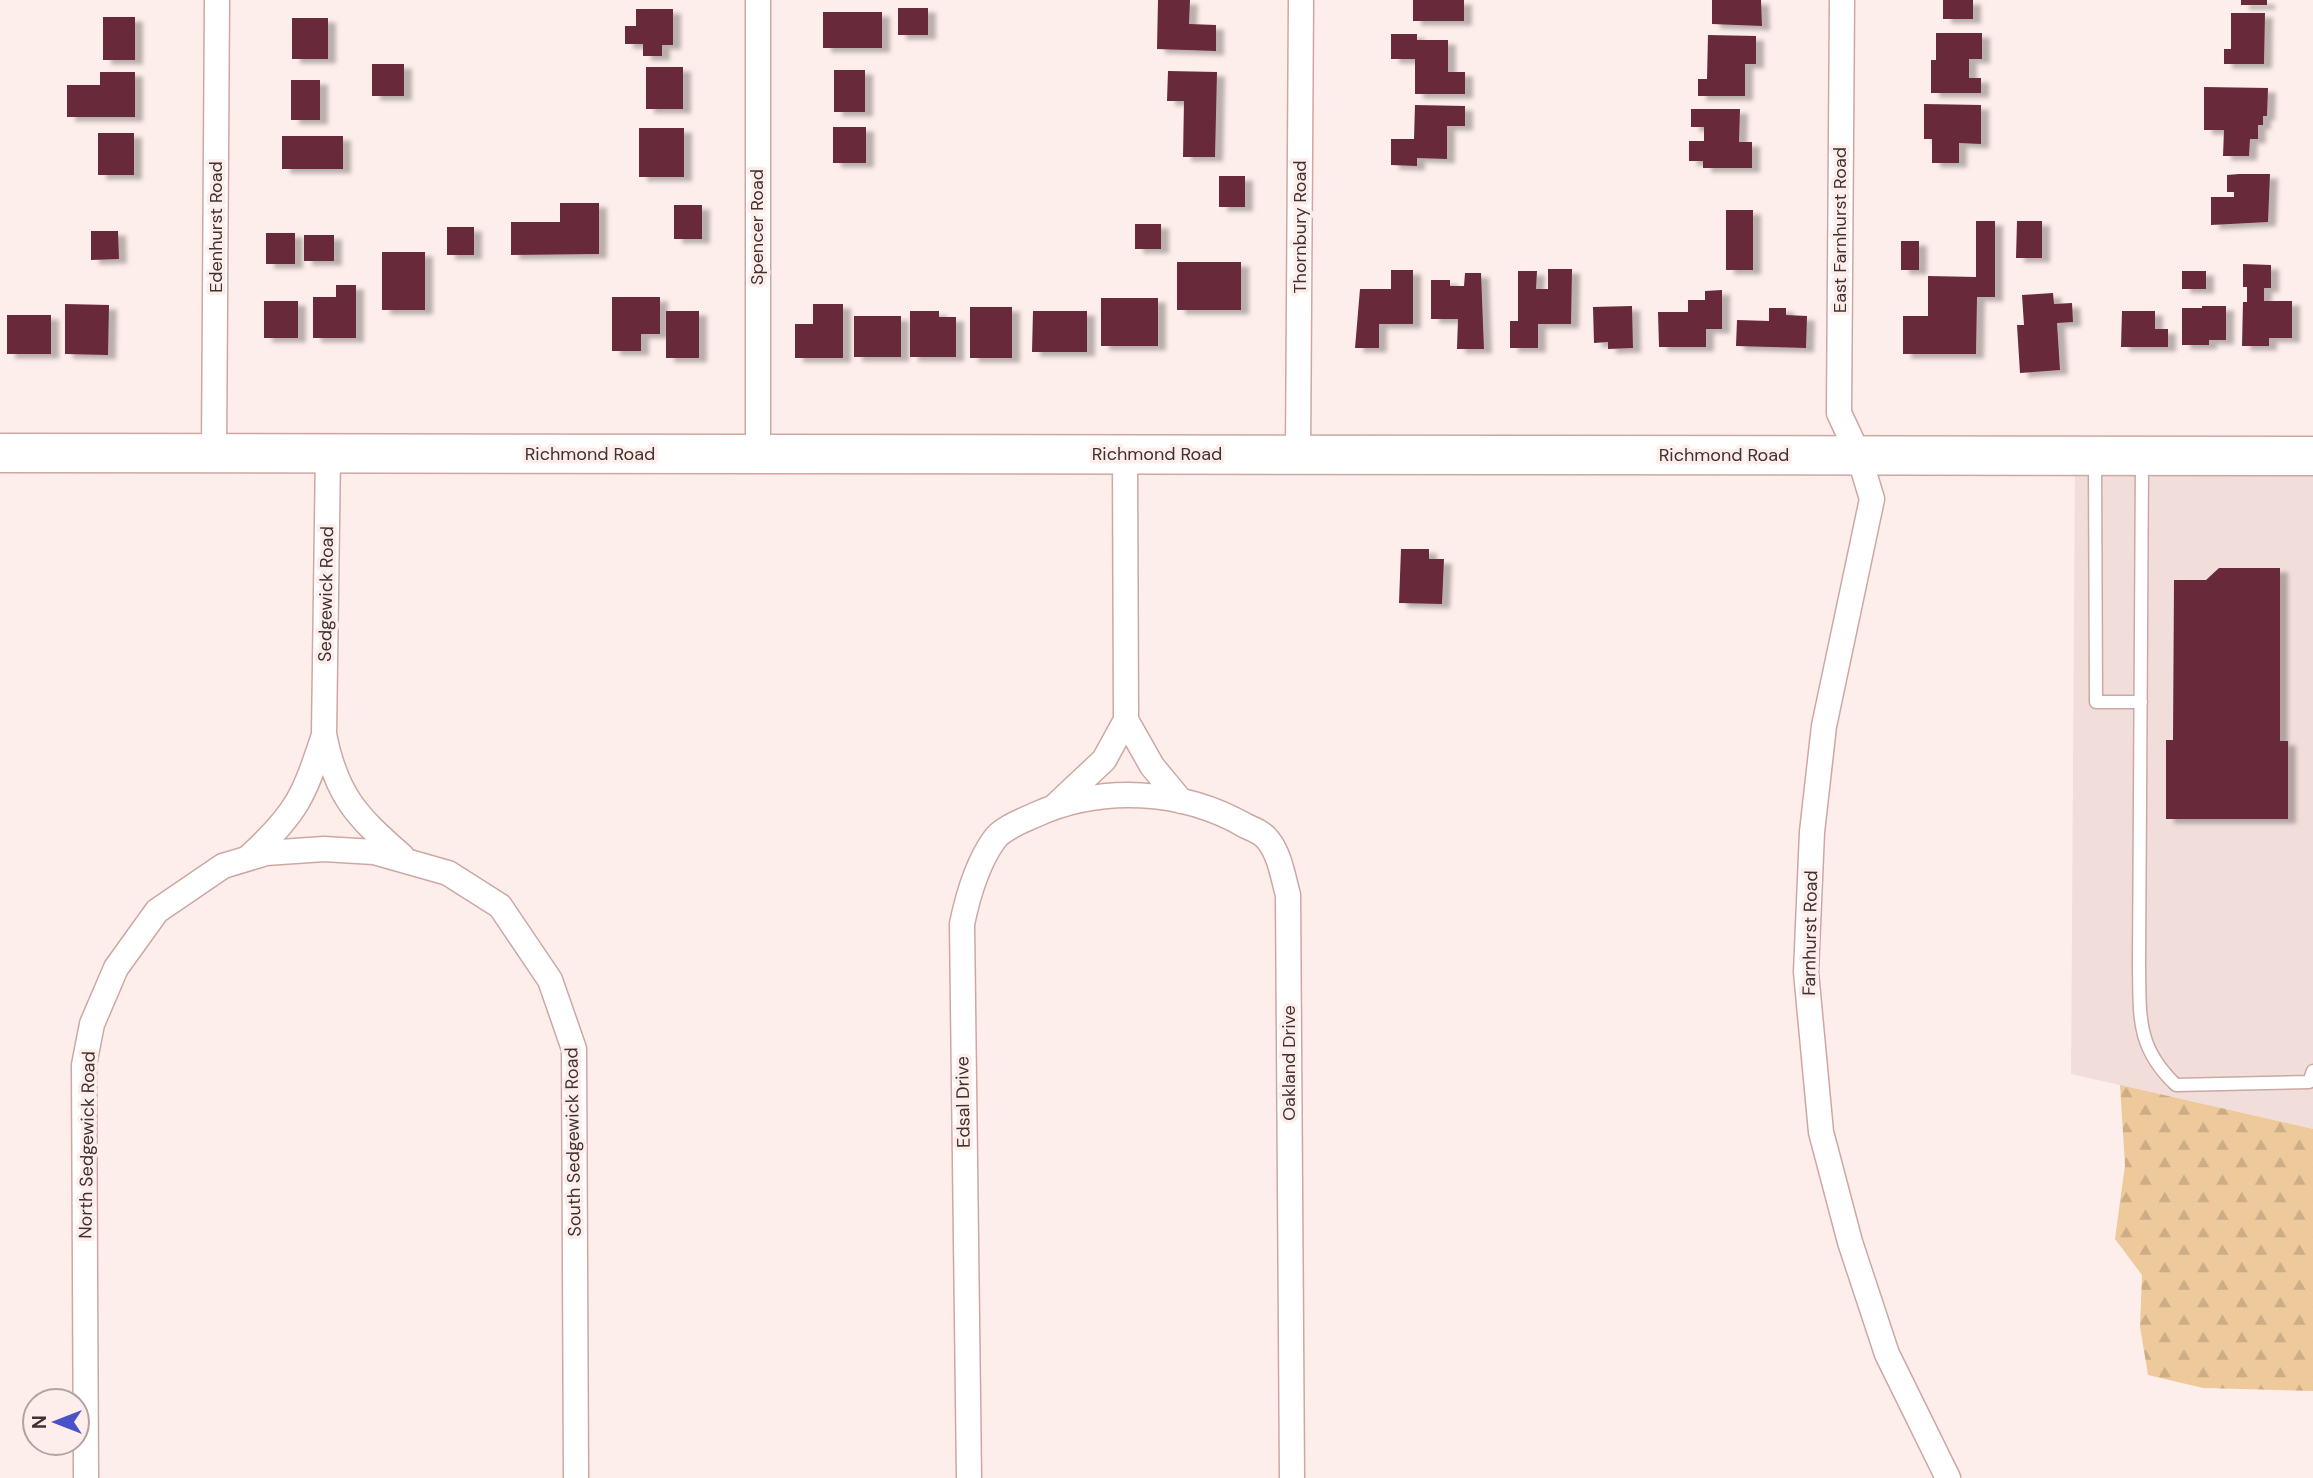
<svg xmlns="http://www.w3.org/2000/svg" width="2313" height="1478" viewBox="0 0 2313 1478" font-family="'DM Sans',sans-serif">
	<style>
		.built { fill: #f1dedb }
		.forest { fill: url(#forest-firs) }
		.building { fill: #68293a; filter: url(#shadow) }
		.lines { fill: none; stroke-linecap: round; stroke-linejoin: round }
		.service-casing { stroke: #cda8a2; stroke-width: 15 }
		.minor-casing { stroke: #cda8a2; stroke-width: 27 }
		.primary-casing { stroke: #cda8a2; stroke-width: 41 }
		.service { stroke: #fff; stroke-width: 12 }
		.minor { stroke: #fff; stroke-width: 24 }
		.primary { stroke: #fff; stroke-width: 38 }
		.labels { text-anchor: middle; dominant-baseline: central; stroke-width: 7; stroke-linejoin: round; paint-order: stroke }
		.street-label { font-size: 18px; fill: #413230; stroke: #feeeeb }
	</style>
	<defs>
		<pattern id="forest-firs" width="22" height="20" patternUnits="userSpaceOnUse" patternTransform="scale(1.75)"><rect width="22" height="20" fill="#eec99b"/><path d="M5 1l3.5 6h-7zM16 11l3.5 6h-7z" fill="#cdad86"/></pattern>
		<filter id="shadow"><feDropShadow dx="8" dy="4.5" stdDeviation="2" flood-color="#0004"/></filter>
	</defs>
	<rect width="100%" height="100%" fill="#feeeeb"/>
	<path class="built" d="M 2075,456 L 2313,456 L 2313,1129 L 2071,1074 Z"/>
	<path class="forest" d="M 2120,1085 L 2313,1129 L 2313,1391 L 2203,1388 L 2148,1375 L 2140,1327 L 2142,1275 L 2115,1239 L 2125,1165 Z"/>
	<path class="building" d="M 1158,0 L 1190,0 L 1189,24 L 1216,25 L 1216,51 L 1157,49 Z
		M 1413,0 L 1464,0 L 1464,21 L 1413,21 Z
		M 1712,0 L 1761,0 L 1762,26 L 1712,24 Z
		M 1943,0 L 1973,0 L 1973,19 L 1943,19 Z
		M 2241,0 L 2267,0 L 2267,5 L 2241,5 Z
		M 898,8 L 928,8 L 928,35 L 898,35 Z
		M 636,9 L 673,9 L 673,45 L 662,45 L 662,56 L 643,56 L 643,44 L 625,44 L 625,26 L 636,26 Z
		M 823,12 L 882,12 L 882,48 L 823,48 Z
		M 2231,13 L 2265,13 L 2264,64 L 2224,64 L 2224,49 L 2231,49 Z
		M 103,17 L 135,17 L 135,60 L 103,60 Z
		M 292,18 L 328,18 L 328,59 L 292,59 Z
		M 1936,33 L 1982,33 L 1982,59 L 1969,59 L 1969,78 L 1981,78 L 1981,93 L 1931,93 L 1931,60 L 1936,60 Z
		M 1391,34 L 1417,34 L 1417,40 L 1448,40 L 1448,72 L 1465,72 L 1465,94 L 1415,94 L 1415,59 L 1391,59 Z
		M 1708,35 L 1756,36 L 1756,64 L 1745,64 L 1745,96 L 1698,96 L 1698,79 L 1707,79 Z
		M 372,64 L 404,64 L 404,96 L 372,96 Z
		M 646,67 L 683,67 L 683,109 L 646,109 Z
		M 834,70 L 865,70 L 865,112 L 834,112 Z
		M 1168,71 L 1217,72 L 1215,157 L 1183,157 L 1184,101 L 1167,101 Z
		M 100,72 L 135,72 L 135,117 L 67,117 L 67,85 L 100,85 Z
		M 291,80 L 320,80 L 320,120 L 291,120 Z
		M 2204,87 L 2268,88 L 2267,116 L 2263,116 L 2263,125 L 2258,125 L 2258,139 L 2250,139 L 2249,156 L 2223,156 L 2224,130 L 2204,130 Z
		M 1924,104 L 1981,105 L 1981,144 L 1959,143 L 1959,163 L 1932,163 L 1932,139 L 1924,139 Z
		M 1415,105 L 1465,106 L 1465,126 L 1447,126 L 1447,159 L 1417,158 L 1417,166 L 1391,165 L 1391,139 L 1414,139 Z
		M 1691,109 L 1740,109 L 1739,142 L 1752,142 L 1752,168 L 1703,168 L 1703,161 L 1689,161 L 1689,141 L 1704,141 L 1704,127 L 1691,127 Z
		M 833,127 L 866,127 L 866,163 L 833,163 Z
		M 639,128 L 684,128 L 684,177 L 639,177 Z
		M 98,133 L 134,133 L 134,175 L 98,175 Z
		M 282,136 L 343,136 L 343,169 L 282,169 Z
		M 2239,174 L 2270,174 L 2268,222 L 2211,225 L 2211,197 L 2234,197 L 2234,192 L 2227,192 L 2227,175 Z
		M 1219,176 L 1245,176 L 1245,207 L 1219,207 Z
		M 560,203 L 599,203 L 599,254 L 511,255 L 511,222 L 560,222 Z
		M 674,205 L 702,205 L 702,239 L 674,239 Z
		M 1726,210 L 1753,210 L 1753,270 L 1726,270 Z
		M 1976,221 L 1995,221 L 1995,297 L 1977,297 L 1976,354 L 1903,354 L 1903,316 L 1928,316 L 1928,276 L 1976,277 Z
		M 2017,221 L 2042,221 L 2042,258 L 2016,258 Z
		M 1135,224 L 1161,224 L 1161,249 L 1135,249 Z
		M 447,227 L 474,227 L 474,255 L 447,255 Z
		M 91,231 L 118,231 L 119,259 L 91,260 Z
		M 266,233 L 295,233 L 295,264 L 266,264 Z
		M 304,235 L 334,235 L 334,261 L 304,261 Z
		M 1901,241 L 1919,241 L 1919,270 L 1901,270 Z
		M 382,252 L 425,252 L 425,310 L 382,310 Z
		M 1177,262 L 1241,262 L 1241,310 L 1177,310 Z
		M 2243,264 L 2271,265 L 2271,288 L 2264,288 L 2264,301 L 2292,301 L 2292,338 L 2269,338 L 2269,346 L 2242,346 L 2243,302 L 2247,302 L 2247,287 L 2243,287 Z
		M 1548,269 L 1572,269 L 1571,324 L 1538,324 L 1538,348 L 1510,348 L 1510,321 L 1518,321 L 1518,271 L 1537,271 L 1536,289 L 1548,289 Z
		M 1391,270 L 1413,270 L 1413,324 L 1379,324 L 1379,348 L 1355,348 L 1360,289 L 1391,289 Z
		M 2182,271 L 2206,271 L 2206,289 L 2182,289 Z
		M 1465,273 L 1481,273 L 1484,349 L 1457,349 L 1458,319 L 1431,319 L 1431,280 L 1450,280 L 1450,286 L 1464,286 Z
		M 336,285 L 356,285 L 356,338 L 313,338 L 313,297 L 336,297 Z
		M 1722,290 L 1722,329 L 1706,329 L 1706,347 L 1659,347 L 1658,312 L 1688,312 L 1688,300 L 1705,300 L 1705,291 Z
		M 2053,293 L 2054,304 L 2072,303 L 2073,322 L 2057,323 L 2060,370 L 2020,373 L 2017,325 L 2024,325 L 2022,295 Z
		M 612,297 L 660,297 L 660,334 L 641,334 L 641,351 L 612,351 Z
		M 1101,298 L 1158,298 L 1158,346 L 1101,346 Z
		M 264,301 L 298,301 L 298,338 L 264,338 Z
		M 65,304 L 109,305 L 108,355 L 65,354 Z
		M 813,304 L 843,304 L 843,358 L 795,358 L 795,324 L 813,324 Z
		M 1632,306 L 1633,348 L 1608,349 L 1608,342 L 1594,343 L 1593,307 Z
		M 2202,306 L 2226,306 L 2226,340 L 2209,340 L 2209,345 L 2182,345 L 2182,308 L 2202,308 Z
		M 970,307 L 1012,307 L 1012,358 L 970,358 Z
		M 1769,308 L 1786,308 L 1786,315 L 1807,316 L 1806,348 L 1736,346 L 1737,320 L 1769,321 Z
		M 666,311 L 699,311 L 699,358 L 666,358 Z
		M 910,311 L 939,311 L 939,317 L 956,317 L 956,357 L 910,357 Z
		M 1033,311 L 1087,311 L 1087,352 L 1032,352 Z
		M 2122,311 L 2155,311 L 2155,329 L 2168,329 L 2168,347 L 2121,347 Z
		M 7,315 L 51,315 L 51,354 L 7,354 Z
		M 854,316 L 901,316 L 901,357 L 854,357 Z
		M 1401,549 L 1429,549 L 1429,559 L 1444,559 L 1442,604 L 1399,603 Z
		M 2219,568 L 2280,568 L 2280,741 L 2288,741 L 2288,819 L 2166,819 L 2166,740 L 2173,740 L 2174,580 L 2206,580 Z"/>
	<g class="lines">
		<defs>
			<path id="service" d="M 2095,459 L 2096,702 L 2141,702
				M 2142,461 L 2139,966 C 2140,1017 2136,1047 2176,1085 L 2309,1082 L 2313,1071"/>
			<path id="minor" d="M 1842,0 L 1839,413 L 1859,456 L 1872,499 L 1824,726 L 1812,832 L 1806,972 L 1821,1132 L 1850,1242 L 1887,1354 L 1948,1478
				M 214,453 L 217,0
				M 328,453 L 324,734 C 336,795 356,816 402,856
				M 758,454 L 758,0
				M 1125,454 L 1126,720 L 1152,766 L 1181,801
				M 1298,455 L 1301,0
				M 1056,805 L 1104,760 L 1126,720
				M 250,856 C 298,812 304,795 324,735
				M 86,1478 L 84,1065 L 92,1024 L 116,968 L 157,911 L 223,866 L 266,853 L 324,849 L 374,852 L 448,873 L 500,906 L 550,980 L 574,1049 L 576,1478
				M 969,1478 L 962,924 C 968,895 977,864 994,840 C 1002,828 1022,821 1035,815 C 1101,785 1182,789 1246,826 C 1253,829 1263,833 1268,840 C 1280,855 1283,877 1288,895 L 1292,1478"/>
			<path id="primary" d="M 0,453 L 2313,456"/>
		</defs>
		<use href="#service" class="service-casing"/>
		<use href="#minor" class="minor-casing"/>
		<use href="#primary" class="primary-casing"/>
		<use href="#service" class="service"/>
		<use href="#minor" class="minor"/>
		<use href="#primary" class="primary"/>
	</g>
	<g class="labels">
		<g class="street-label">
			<text transform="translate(216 227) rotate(-90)">Edenhurst Road</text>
			<text transform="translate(757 227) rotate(-90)">Spencer Road</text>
			<text transform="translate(1300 227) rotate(-90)">Thornbury Road</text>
			<text transform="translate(1840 230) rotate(-90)">East Farnhurst Road</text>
			<text x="590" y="454">Richmond Road</text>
			<text x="1157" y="454">Richmond Road</text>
			<text x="1724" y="455">Richmond Road</text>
			<text transform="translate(326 594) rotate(-89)">Sedgewick Road</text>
			<text transform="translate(1810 933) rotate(-89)">Farnhurst Road</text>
			<text transform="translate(1289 1063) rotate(-90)">Oakland Drive</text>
			<text transform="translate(963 1102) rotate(-91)">Edsal Drive</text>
			<text transform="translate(573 1142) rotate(-91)">South Sedgewick Road</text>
			<text transform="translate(87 1145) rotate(-89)">North Sedgewick Road</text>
		</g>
	</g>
	<g transform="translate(56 1422) rotate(270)"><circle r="33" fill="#feeeeb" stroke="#b2a3a0" stroke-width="2"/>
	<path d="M0-5L12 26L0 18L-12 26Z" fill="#4a52c7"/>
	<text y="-10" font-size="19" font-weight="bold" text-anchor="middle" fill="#413230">N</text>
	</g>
</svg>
